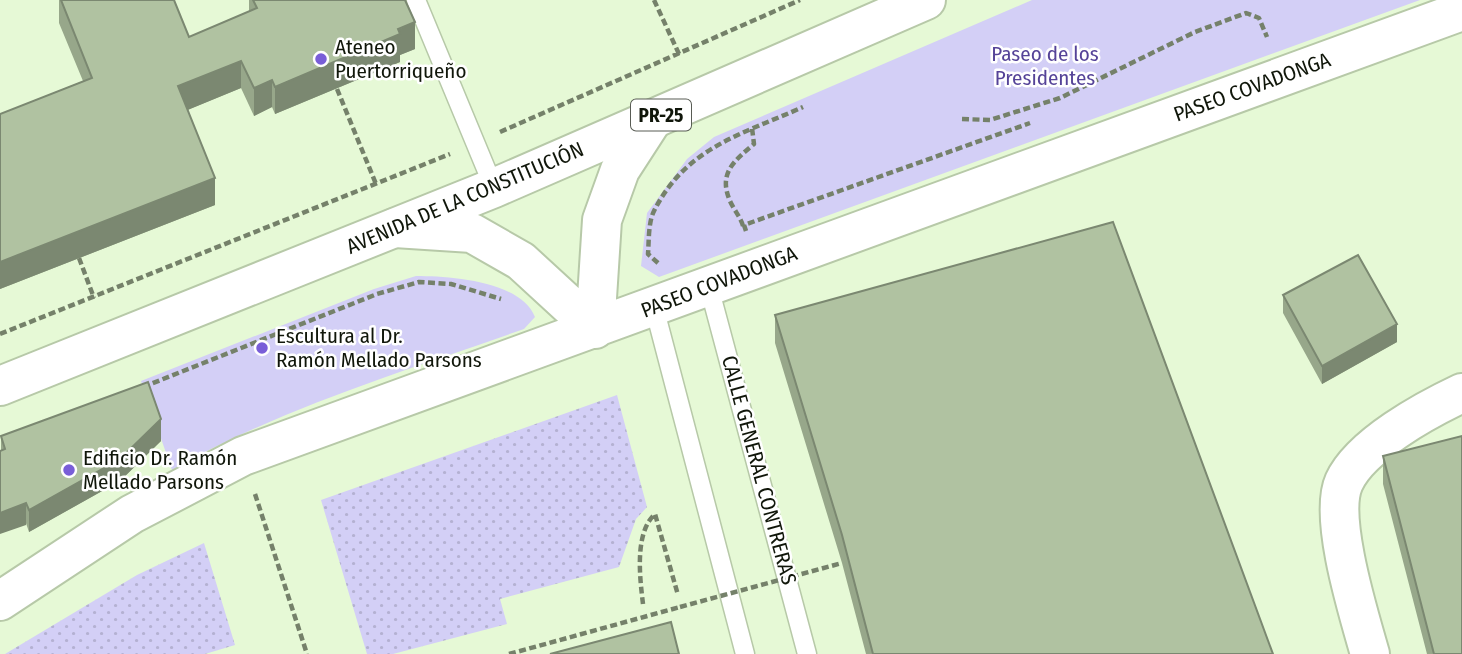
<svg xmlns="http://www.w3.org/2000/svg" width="1462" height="654" viewBox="0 0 1462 654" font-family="'Fira Sans Condensed',sans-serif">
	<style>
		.grass { fill: url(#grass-dots) }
		.green { fill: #d3cff6 }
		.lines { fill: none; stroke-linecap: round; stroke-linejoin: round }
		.lane-casing { stroke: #b7c9a8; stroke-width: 21 }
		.secondary-casing { stroke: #b7c9a8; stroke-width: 42 }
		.primary-casing { stroke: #b7c9a8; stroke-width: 42 }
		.path { stroke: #75816a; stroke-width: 4.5; stroke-dasharray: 7 3.5; stroke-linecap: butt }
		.lane { stroke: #fff; stroke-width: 18 }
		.secondary { stroke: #fff; stroke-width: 38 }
		.primary { stroke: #fff; stroke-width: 38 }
		.path-bridge { stroke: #75816a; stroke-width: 4.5; stroke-dasharray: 7 3.5; stroke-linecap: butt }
		.wall { fill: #97a78a }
		.shaded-wall { fill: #7b8871 }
		.building { fill: #b0c2a1; stroke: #7b8871; stroke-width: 2 }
		.poi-dot { fill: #795ed8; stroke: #fff; stroke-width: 2.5 }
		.labels { text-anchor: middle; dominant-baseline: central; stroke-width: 5; stroke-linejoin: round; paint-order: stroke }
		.shield { fill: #fff; stroke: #585c54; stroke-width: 2 }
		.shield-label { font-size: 19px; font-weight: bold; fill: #10160a }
		.poi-label { font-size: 21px; fill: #10160a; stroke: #fff; text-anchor: start }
		.park-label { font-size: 21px; fill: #554398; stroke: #fff }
		.street-label { font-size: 21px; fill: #10160a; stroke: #fff }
	</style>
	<defs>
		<pattern id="grass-dots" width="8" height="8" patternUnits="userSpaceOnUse" patternTransform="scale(1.75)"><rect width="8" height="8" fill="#d3cff6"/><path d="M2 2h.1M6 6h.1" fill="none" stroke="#b4b1d2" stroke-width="1.8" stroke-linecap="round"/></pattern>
	</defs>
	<rect width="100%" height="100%" fill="#e6f9d6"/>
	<path class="grass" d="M 617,395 L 647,507 L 636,519 L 619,567 L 500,599 L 507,624 L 393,654 L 367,654 L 321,500 Z
		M 204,543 L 235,645 L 205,654 L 5,654 L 137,575 Z"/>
	<path class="green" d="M 1032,0 L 1420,0 L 659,277 L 641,266 L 647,213 L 687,159 L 714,137 Z
		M 416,276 C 450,276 521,281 535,317 L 524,329 C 405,371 281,408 172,470 L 141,381 L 374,289 Z"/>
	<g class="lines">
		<defs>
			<path id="lane" d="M 416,0 L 494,188
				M 709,287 L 807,654
				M 654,307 L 745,654"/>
			<path id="secondary" d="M 395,228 L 472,233 L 521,261 L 595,329
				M 595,329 L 602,220 L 620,170 L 653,119
				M 0,601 L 132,514 L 243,456 L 1462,11
				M 1370,654 C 1359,615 1328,517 1344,482 C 1361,445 1426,410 1462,393"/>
			<path id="primary" d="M 0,386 L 494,188 L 926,0"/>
		</defs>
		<use href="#lane" class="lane-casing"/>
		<use href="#secondary" class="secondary-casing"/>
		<use href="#primary" class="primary-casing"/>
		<path class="path" d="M 654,0 L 679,54
			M 337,89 L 376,184
			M 962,119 L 990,120 L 1060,98 L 1195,32 L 1246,13 L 1259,18 L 1267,37
			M 500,132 L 800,0
			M 743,226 C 741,218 734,210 730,201 C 718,173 734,161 754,144 L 752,128
			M 746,231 L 744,225 L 1030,123
			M 79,258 L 94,298
			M 658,263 L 648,254 C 649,242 648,223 654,211 C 686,147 743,134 803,107
			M 0,334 L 450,154
			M 143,387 L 377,294 L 419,282 L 451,284 L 501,299
			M 255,494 L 307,654
			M 643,604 C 640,579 634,533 655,514 L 678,595
			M 509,654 L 680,607"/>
		<use href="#lane" class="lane"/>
		<use href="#secondary" class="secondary"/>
		<use href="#primary" class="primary"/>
		<path class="path-bridge" d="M 680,607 L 842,563"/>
	</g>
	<path class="wall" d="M 59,0 L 174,0 L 189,37 L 249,11 L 249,0 L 405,0 L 415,49 L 400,55 L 400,62 L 275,114 L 272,107 L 254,116 L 241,88 L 187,110 L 215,205 L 0,289 L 0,114 L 83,81 L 59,23 Z
		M 1283,295 L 1397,342 L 1322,384 L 1283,313 Z
		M 775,315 L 1273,654 L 866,654 L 842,563 L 775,343 Z
		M 1,436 L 161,441 L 120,481 L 29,532 L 1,450 Z
		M 1383,456 L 1462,654 L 1427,654 L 1383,484 Z"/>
	<path class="shaded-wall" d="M 415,22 L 415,49 L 400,55 L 400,62 L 275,114 L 275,87 Z
		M 241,61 L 241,88 L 178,114 L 178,86 Z
		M 272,80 L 272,107 L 254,116 L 254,88 Z
		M 215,178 L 215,205 L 0,289 L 0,262 Z
		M 1397,324 L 1397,342 L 1322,384 L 1322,366 Z
		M 161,419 L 161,441 L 120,481 L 29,532 L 29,510 Z
		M 26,503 L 26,525 L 0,534 L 0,513 Z"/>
	<path class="building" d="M 61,0 L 174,0 L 189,37 L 257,8 L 253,0 L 405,0 L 415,22 L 398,29 L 400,34 L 275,87 L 272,80 L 254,88 L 241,61 L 178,86 L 215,178 L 0,262 L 0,114 L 92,78 Z
		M 1113,222 L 1273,654 L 873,654 L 842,535 L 775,315 Z
		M 1358,255 L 1397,324 L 1322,366 L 1283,295 Z
		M 148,382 L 161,419 L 120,459 L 29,510 L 26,503 L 0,513 L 0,451 L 5,449 L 1,436 Z
		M 1462,436 L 1462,654 L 1434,654 L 1383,456 Z
		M 671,622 L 679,654 L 550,654 Z"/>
	<g class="poi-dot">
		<circle cx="321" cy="59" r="7"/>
		<circle cx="262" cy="348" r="7"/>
		<circle cx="69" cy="470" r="7"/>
	</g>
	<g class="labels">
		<rect class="shield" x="631" y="99.5" width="60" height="31" rx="5"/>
		<g class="shield-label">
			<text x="661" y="115">PR-25</text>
		</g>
		<g class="poi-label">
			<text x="335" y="47">Ateneo<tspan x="335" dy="24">Puertorriqueño</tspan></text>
			<text x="276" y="336">Escultura al Dr.<tspan x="276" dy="24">Ramón Mellado Parsons</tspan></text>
			<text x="83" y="458">Edificio Dr. Ramón<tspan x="83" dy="24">Mellado Parsons</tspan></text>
		</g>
		<g class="park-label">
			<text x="1045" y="54">Paseo de los<tspan x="1045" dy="24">Presidentes</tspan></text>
		</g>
		<g class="street-label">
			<text transform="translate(1252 87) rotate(-20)">PASEO COVADONGA</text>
			<text transform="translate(465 198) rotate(-23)">AVENIDA DE LA CONSTITUCIÓN</text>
			<text transform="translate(719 282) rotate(-21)">PASEO COVADONGA</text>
			<text transform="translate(759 470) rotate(75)">CALLE GENERAL CONTRERAS</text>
		</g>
	</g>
</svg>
